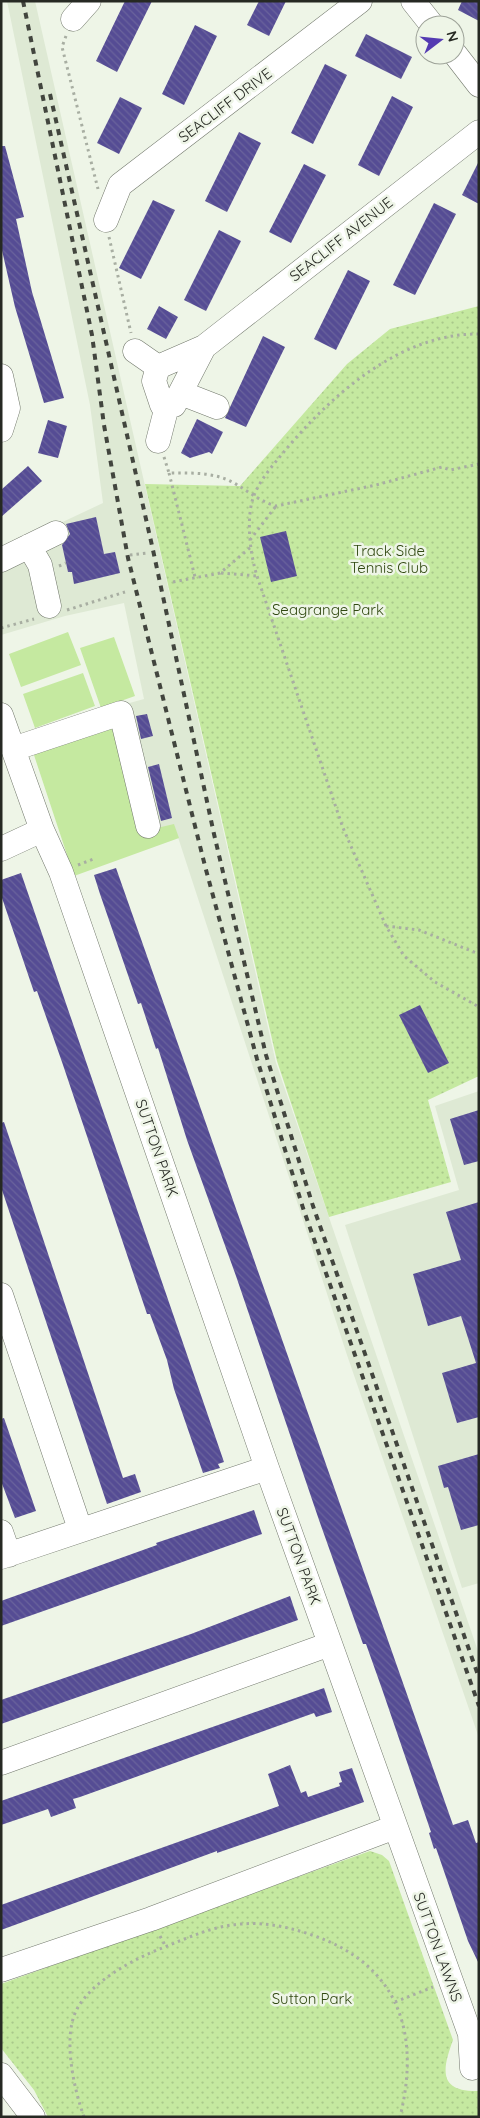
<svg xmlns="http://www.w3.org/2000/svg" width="480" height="2118" viewBox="0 0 480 2118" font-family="Quicksand,sans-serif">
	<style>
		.built { fill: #dee9d4 }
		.grass { fill: #c5e9a0 }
		.park { fill: url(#park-dots) }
		.building { fill: url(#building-back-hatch) }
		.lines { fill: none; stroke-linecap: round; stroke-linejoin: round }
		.minor-casing { stroke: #72786c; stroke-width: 25 }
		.path { stroke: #a8aea2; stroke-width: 3; stroke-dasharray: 2.5 4; stroke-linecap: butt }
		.minor { stroke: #fff; stroke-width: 24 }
		.rail { stroke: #42453e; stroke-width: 4; stroke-dasharray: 6 6; stroke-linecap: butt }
		.labels { text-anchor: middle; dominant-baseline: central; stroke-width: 5; stroke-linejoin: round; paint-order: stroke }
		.street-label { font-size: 15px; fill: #262923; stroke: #eef5e7 }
		.park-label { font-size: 15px; fill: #314911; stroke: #eef5e7 }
	</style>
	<defs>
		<pattern id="park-dots" width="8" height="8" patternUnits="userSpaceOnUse" patternTransform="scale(1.25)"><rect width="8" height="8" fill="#c5e9a0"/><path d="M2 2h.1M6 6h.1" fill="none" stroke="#a9c88a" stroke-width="1.8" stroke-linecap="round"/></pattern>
		<pattern id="building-back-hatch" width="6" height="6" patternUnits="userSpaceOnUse" patternTransform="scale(1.25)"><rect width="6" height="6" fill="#554c94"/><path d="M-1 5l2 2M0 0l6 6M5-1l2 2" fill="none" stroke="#6a639c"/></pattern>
	</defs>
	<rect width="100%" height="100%" fill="#eef5e7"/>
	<path class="built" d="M 7,1 L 35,1 L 276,1063 L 479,1654 L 479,1738 L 347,1355 L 174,825 L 144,831 L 110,722 L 126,704 L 144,699 L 124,603 L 65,616 L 1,635 L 1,551 L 103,503 L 90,405 Z
		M 479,1091 L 479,1583 L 462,1588 L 345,1225 L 459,1190 L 435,1106 Z"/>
	<path class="grass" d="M 68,632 L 81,665 L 21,687 L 9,654 Z
		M 114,637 L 135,696 L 101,708 L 80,648 Z
		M 83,673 L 95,706 L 35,728 L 23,694 Z
		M 110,722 L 144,831 L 174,824 L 179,838 L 74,876 L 32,749 Z"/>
	<path class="park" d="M 479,306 L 479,1076 L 428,1100 L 451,1182 L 329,1217 L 277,1061 L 145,484 L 240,486 L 347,364 L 390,329 Z
		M 370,1851 L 382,1855 L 389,1861 L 453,2040 C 442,2070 438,2092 479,2091 L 479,2117 L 48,2117 L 34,2090 L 1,2048 L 1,1984 Z"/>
	<path class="building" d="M 125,1 L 152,1 L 117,72 L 96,61 Z
		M 259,1 L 286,1 L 269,36 L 247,25 Z
		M 462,1 L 479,1 L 479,21 L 458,10 Z
		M 195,25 L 217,36 L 184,105 L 162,94 Z
		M 366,34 L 412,57 L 401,79 L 355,56 Z
		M 325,64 L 347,75 L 313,144 L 291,133 Z
		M 392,96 L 413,107 L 379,176 L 358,165 Z
		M 120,97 L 142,108 L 119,154 L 97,143 Z
		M 239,132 L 261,143 L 227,212 L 205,201 Z
		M 1,146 L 5,146 L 24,217 L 16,219 L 32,292 L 64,398 L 44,403 L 15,307 L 1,246 Z
		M 479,161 L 479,204 L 462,195 Z
		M 304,164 L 326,175 L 291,243 L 269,232 Z
		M 153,200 L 175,210 L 141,279 L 119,268 Z
		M 434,203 L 456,214 L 415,295 L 393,285 Z
		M 219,230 L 241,241 L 206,311 L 184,300 Z
		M 348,270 L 370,281 L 336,350 L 314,339 Z
		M 159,306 L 178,317 L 166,339 L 147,329 Z
		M 263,336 L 285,347 L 246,427 L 225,418 Z
		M 197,419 L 223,432 L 212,454 L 209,452 L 190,458 L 181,453 Z
		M 48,420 L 67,426 L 58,458 L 38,453 Z
		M 28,466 L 42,481 L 1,517 L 1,490 Z
		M 96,517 L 104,554 L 115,552 L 120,573 L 74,584 L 72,572 L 68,572 L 62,545 L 70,534 L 66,524 Z
		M 286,531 L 297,576 L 271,582 L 260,537 Z
		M 147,714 L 153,736 L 141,739 L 136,716 Z
		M 159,764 L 172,818 L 161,821 L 148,767 Z
		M 116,868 L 453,1825 L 468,1820 L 476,1843 L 479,1842 L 479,1964 L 468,1941 L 436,1848 L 434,1849 L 429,1833 L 431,1832 L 382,1689 L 366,1644 L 363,1644 L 319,1520 L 236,1276 L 187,1140 L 158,1048 L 156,1049 L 141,1003 L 138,1004 L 100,894 L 94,875 Z
		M 21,873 L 224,1462 L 218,1464 L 220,1468 L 203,1473 L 174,1389 L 167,1360 L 150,1314 L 147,1314 L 62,1062 L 37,991 L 34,992 L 1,895 L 1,880 Z
		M 420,1005 L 449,1063 L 428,1073 L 399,1015 Z
		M 479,1110 L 479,1161 L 464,1165 L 450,1119 Z
		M 4,1122 L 123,1478 L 135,1474 L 141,1492 L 107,1504 L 1,1187 L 1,1123 Z
		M 479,1202 L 479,1417 L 457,1423 L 442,1373 L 476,1363 L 461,1316 L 428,1326 L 413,1274 L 461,1260 L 446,1212 Z
		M 4,1418 L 36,1511 L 15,1518 L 1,1481 L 1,1419 Z
		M 479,1454 L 479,1525 L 461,1530 L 448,1487 L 444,1488 L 438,1466 Z
		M 254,1510 L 262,1534 L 1,1626 L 1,1601 L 157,1545 L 156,1543 Z
		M 290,1596 L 298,1620 L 1,1724 L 1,1700 L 191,1634 Z
		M 324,1688 L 332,1712 L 316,1717 L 314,1713 L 80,1797 L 73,1799 L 76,1808 L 51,1817 L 48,1809 L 1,1825 L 1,1801 Z
		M 290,1765 L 301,1793 L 306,1791 L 308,1797 L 340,1786 L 339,1783 L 342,1782 L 339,1772 L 352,1768 L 364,1802 L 217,1853 L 217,1851 L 1,1930 L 1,1905 L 279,1806 L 268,1774 Z"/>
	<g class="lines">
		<defs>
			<path id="minor" d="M 413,1 L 432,25
				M 73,19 L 89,1
				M 455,54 L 479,85
				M 106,220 L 120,185 L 360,1
				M 204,347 L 479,132
				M 204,347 L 174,405 L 162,405 L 154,381 L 158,367 Z
				M 135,351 L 158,367
				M 1,376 L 8,408 L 1,430
				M 181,393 L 217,407
				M 158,441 L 167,406
				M 29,546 L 40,565 L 49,606
				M 1,560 L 56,533
				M 1,715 L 42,830 L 61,872 L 267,1468 L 470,2034 L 472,2068
				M 13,749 L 121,713 L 148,826
				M 1,849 L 42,830
				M 1,1295 L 80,1529
				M 1,1532 L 9,1555
				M 1,1557 L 267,1468
				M 1,1763 L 330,1644
				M 1,1970 L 151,1919 L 395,1827
				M 1,2075 L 33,2117"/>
		</defs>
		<use href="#minor" class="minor-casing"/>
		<path class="path" d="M 66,36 L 62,47 L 98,189
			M 109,237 L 131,333
			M 479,334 C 400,333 330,396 283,453 C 273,465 261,479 255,493 C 245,515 250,554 257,576 L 343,828 L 386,926 L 404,956 L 435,982 L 479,1007
			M 164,457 L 169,473 C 189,473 209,472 228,480 C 245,488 258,501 276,506 L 376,485 L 442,467 L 450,470 L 479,464
			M 169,473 L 195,577
			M 250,540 L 276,506
			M 130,555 L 148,553
			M 59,566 L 66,563
			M 221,573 L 257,576
			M 173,582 L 220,573 L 251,547
			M 67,610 L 125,592
			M 1,628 L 34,619
			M 78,865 L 96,858
			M 386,926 L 419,930 L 479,954
			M 160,1936 L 166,1947
			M 395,2002 L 433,1987
			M 84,2117 C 74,2089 62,2037 77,2009 C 92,1981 134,1959 162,1948 C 188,1938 212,1926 241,1924 C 265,1922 289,1927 312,1935 C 398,1964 421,2032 400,2117"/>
		<use href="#minor" class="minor"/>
		<path class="rail" d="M 23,1 L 92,335 L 104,425 L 128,558 L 205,866 L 257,1059 L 303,1208 L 479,1706
			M 50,94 L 153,550 L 214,834 L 266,1055 L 313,1206 L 479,1678"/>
	</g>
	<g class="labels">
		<g class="street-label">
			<text transform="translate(225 105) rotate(-37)">SEACLIFF DRIVE</text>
			<text transform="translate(341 239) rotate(-38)">SEACLIFF AVENUE</text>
			<text transform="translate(157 1148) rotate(71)">SUTTON PARK</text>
			<text transform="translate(299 1556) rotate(70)">SUTTON PARK</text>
			<text transform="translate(438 1947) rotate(70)">SUTTON LAWNS</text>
		</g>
		<g class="park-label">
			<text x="389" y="550">Track Side<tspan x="389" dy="17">Tennis Club</tspan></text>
			<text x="328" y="609">Seagrange Park</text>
			<text x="312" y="1998">Sutton Park</text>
		</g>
	</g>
	<rect width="480" height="2118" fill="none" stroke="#262923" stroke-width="5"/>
	<g transform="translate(440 40) rotate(74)"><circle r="24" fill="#eef5e7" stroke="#9ea399"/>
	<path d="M0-4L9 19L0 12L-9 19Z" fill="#543ab2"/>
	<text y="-8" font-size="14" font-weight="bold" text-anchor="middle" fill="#262923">N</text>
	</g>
</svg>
